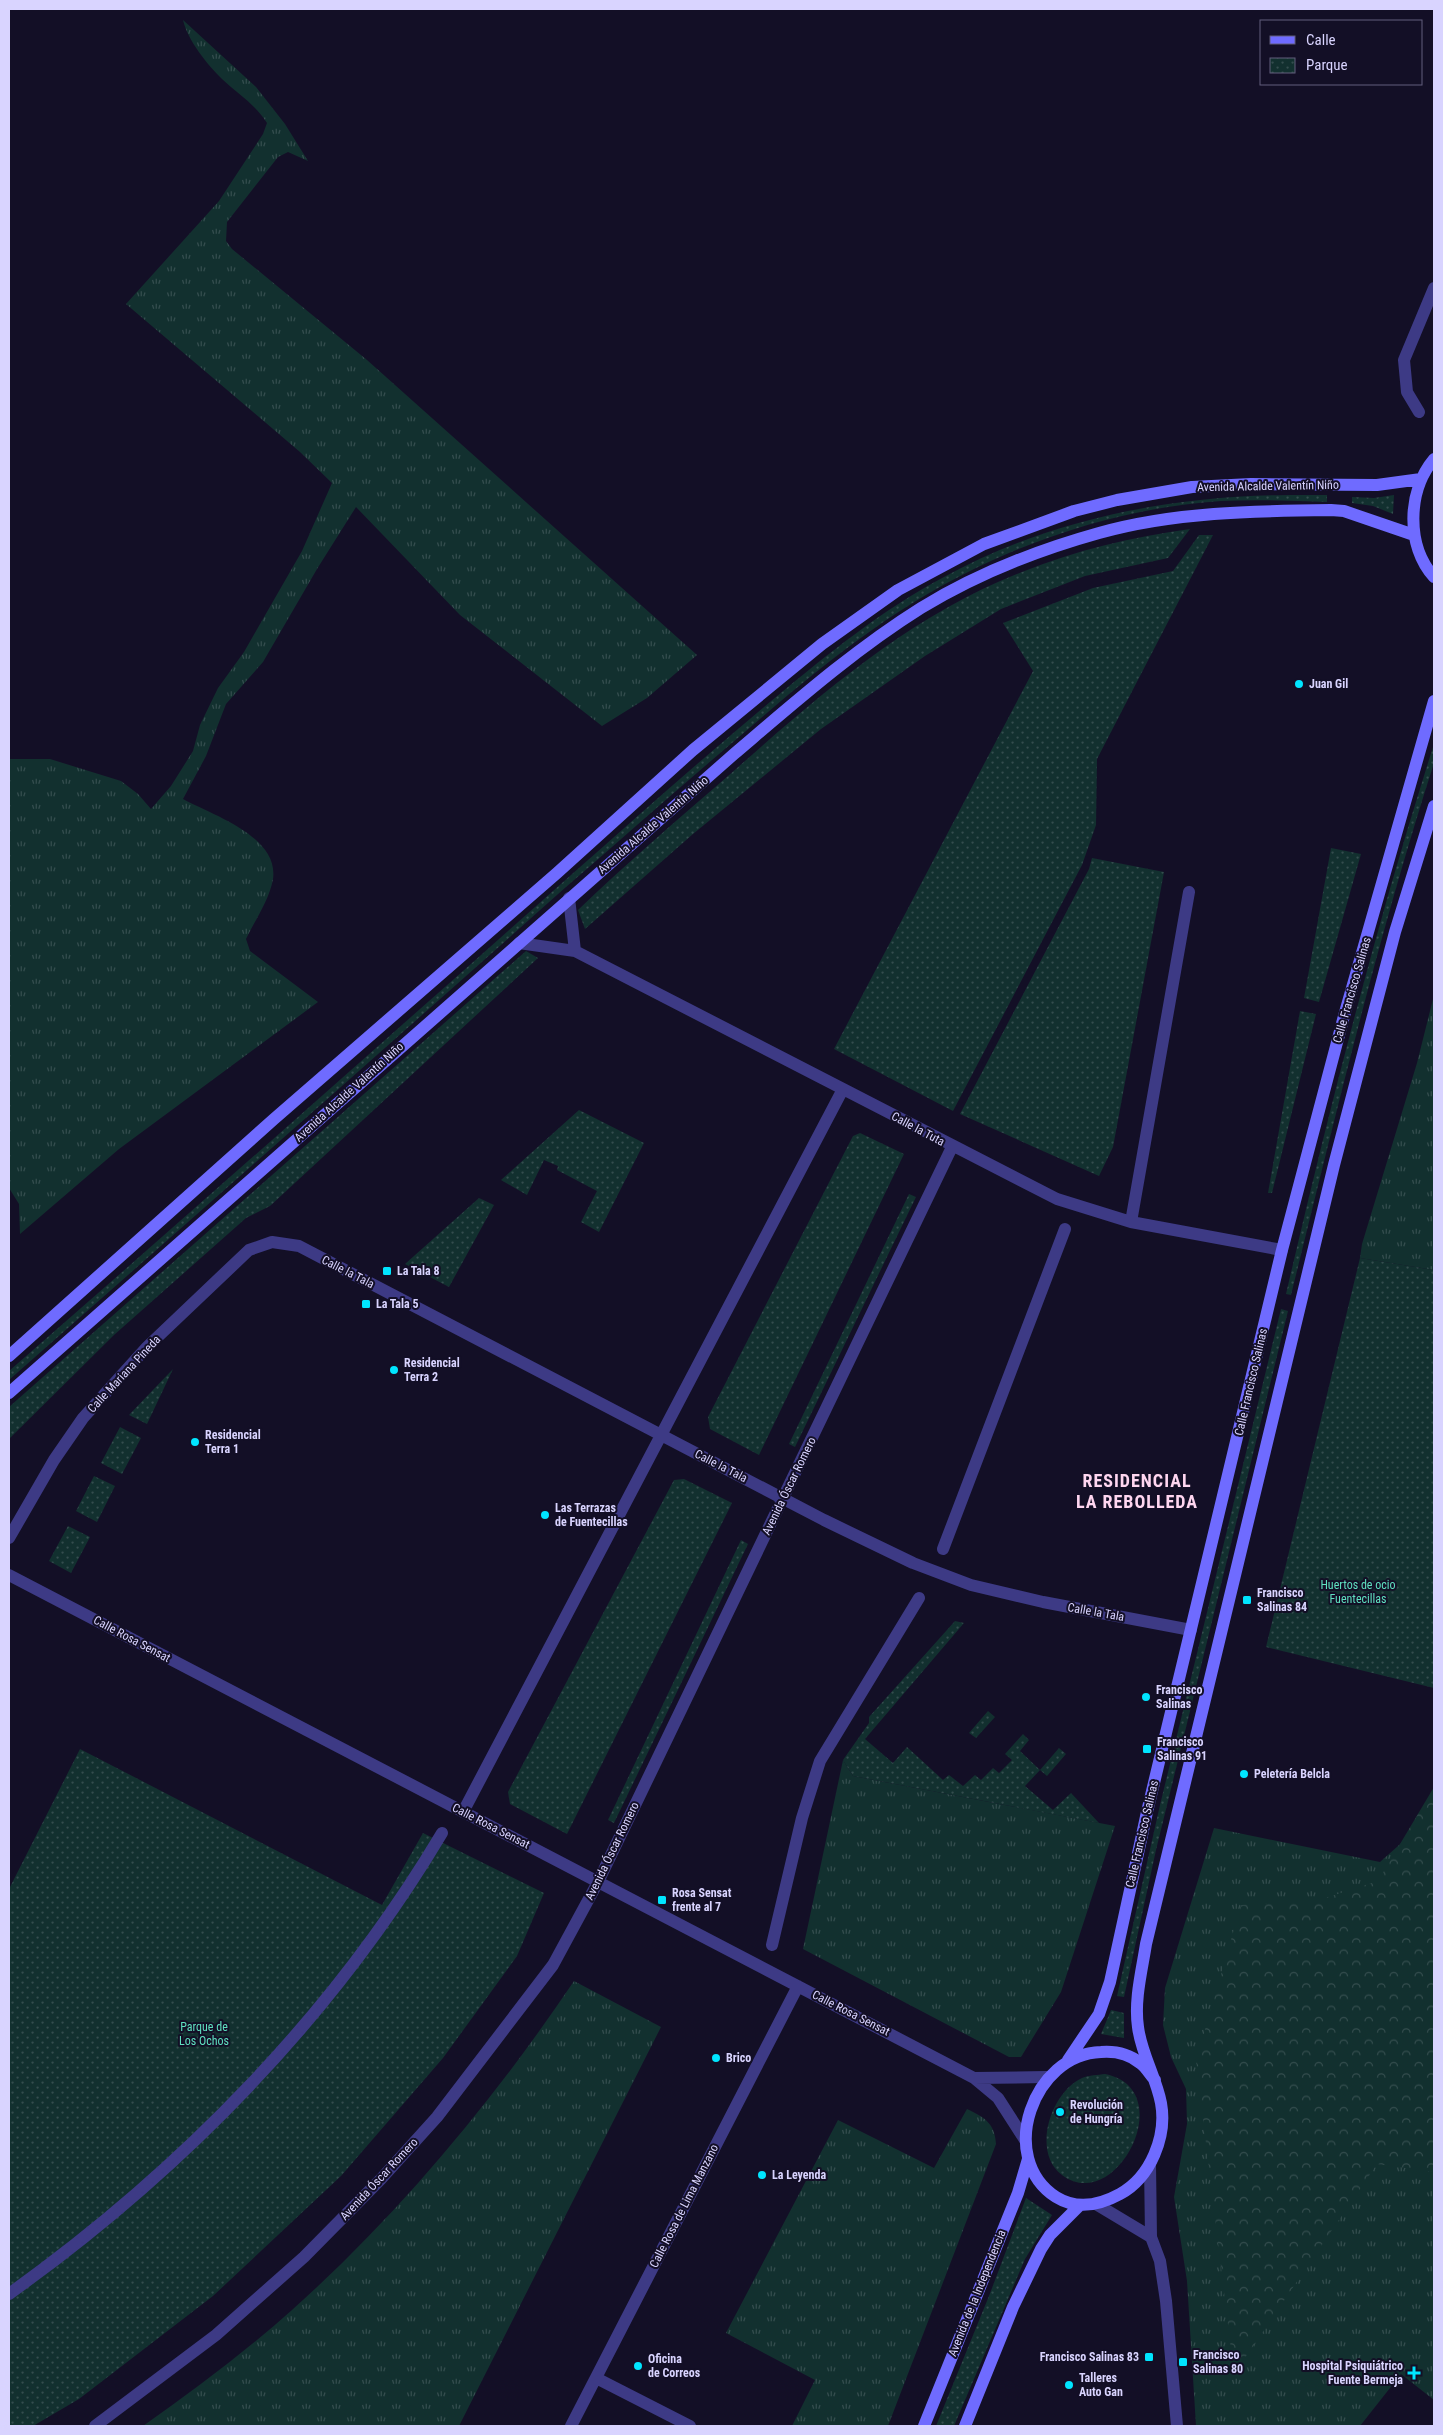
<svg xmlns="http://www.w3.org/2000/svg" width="1443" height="2435" viewBox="0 0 1443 2435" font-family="'Roboto Condensed',sans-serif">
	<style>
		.grass { fill: url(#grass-tufts) }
		.forest { fill: url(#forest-crowns) }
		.park { fill: url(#park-dots) }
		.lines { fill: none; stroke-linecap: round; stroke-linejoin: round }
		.pedestrian { stroke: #3d3a85; stroke-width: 12 }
		.minor { stroke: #3d3a85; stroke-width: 12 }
		.secondary { stroke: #6f6bff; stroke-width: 12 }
		.poi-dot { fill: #00e5ff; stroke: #130f26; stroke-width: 2 }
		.labels { text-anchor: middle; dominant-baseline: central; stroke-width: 4; stroke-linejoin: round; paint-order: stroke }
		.street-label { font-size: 12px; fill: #d9d4ff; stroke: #130f26 }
		.poi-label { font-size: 12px; font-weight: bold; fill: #d9d4ff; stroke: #130f26; text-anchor: start }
		.park-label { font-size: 12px; fill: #5fe0c0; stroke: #130f26 }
		.district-label { font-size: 18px; font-weight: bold; letter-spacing: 1px; fill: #ffd6f0; stroke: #130f26 }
	</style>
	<defs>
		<pattern id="grass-tufts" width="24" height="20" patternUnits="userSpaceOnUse" patternTransform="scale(1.25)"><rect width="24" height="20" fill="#12302f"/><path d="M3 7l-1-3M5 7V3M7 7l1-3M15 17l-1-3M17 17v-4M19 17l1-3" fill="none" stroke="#344d4e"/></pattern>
		<pattern id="forest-crowns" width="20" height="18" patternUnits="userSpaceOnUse" patternTransform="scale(1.25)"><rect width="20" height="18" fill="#12302f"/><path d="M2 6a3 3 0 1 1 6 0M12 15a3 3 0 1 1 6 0" fill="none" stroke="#344d4e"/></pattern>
		<pattern id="park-dots" width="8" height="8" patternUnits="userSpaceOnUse" patternTransform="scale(1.25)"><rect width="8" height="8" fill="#12302f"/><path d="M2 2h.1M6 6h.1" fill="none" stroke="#344d4e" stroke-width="1.8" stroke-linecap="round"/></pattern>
	</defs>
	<rect width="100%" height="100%" fill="#130f26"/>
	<path class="grass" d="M 183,20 L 256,87 L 285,124 L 308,161 L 288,152 L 278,157 L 227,222 L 226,241 L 232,249 L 367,360 L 697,655 L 647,698 L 602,726 L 460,615 L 356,507 L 317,569 L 263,662 L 226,704 L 206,756 L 183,799 C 212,815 279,836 273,879 C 269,901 255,920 246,939 L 250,951 L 318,1002 L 119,1149 L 20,1234 L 19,1204 L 9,1188 L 9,759 L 50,759 L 121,781 L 138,794 L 151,809 L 171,786 L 193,751 L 200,725 L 218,688 L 244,652 L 302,551 L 332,483 L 300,452 L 126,304 L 219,201 L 263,134 L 267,123 C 256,105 237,93 222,79 C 207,64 188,41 183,20 Z
		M 1434,995 L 1434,1270 L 1360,1258 L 1362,1244 L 1417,1063 Z
		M 843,1760 L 853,1776 L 1115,1826 L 1061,1992 L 1021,2057 L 1009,2057 L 803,1949 Z
		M 1434,1814 L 1434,2400 L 1401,2374 L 1360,2426 L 1196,2426 L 1187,2281 L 1174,2197 L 1187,2124 L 1186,2089 L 1171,2057 L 1163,2025 L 1165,1988 L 1214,1828 L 1380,1862 Z
		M 574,1981 L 661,2027 L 459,2426 L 143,2426 C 194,2390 245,2352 292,2310 C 399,2214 494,2100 574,1981 Z
		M 967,2109 C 984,2117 995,2123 996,2144 L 888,2426 L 792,2426 L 815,2380 L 726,2333 L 838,2120 L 934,2168 Z"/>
	<path class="forest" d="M 1434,1787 L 1434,2172 L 1377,2164 L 1234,2374 L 1196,2061 L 1241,1905 L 1319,1900 L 1378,1881 Z"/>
	<path class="park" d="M 1289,495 L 1327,495 L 1327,502 C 1292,501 1257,499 1221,501 C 1143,506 1064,528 993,560 C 894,605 820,667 739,737 C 681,786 624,837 566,887 C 381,1052 195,1216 9,1380 L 9,1371 C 197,1207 384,1041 571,875 C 639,815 706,755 776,697 C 829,653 882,610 944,577 C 1050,519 1170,496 1289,495 Z
		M 1394,495 L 1393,514 L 1373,506 L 1352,503 L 1352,497 L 1374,498 Z
		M 1190,529 L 1168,558 L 1085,576 L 1001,609 L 925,656 L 821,729 L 693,834 L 585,929 L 578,910 C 626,864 677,820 728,776 C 816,698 910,615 1022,572 C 1076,550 1133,537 1190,529 Z
		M 1199,535 L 1213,535 L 1097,759 L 1096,825 L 1082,865 L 953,1111 L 834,1049 L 1033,671 L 1003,623 L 1093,588 L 1173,571 Z
		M 1434,744 L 1434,763 C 1378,937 1335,1117 1291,1295 L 1286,1294 C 1329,1109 1376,925 1434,744 Z
		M 1331,848 L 1361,854 L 1319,1002 L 1304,998 Z
		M 1092,858 L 1164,872 L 1113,1147 L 1099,1176 L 960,1114 L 1089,869 Z
		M 526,951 L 538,958 L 270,1206 L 246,1218 L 114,1335 L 9,1439 L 9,1407 Z
		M 1300,1011 L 1316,1014 L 1272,1193 L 1268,1193 Z
		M 579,1110 L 644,1143 L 599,1232 L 581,1222 L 597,1191 L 557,1170 L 558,1166 L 544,1160 L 527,1195 L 501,1180 Z
		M 860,1133 L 904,1154 L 759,1455 L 710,1429 L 708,1417 L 853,1136 Z
		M 909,1194 L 916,1197 L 795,1447 L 789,1444 Z
		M 479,1198 L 494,1205 L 449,1287 L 405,1264 Z
		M 1360,1258 L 1434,1270 L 1434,1688 L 1266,1647 Z
		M 1281,1309 L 1288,1311 L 1156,1850 L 1124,1997 L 1117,1996 L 1160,1805 Z
		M 173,1369 L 147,1424 L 129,1415 Z
		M 120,1427 L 141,1438 L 122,1474 L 101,1463 Z
		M 94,1476 L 115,1486 L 97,1522 L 76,1511 Z
		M 684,1479 L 732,1503 L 567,1834 L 510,1804 L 508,1792 L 674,1480 Z
		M 68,1526 L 90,1537 L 71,1573 L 49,1561 Z
		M 741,1540 L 748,1544 L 614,1823 L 608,1820 Z
		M 955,1621 L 964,1623 L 865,1739 L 893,1763 L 907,1747 L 943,1780 L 949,1775 L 963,1786 L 975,1775 L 981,1780 L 993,1768 L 999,1773 L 1012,1760 L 1005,1754 L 1023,1734 L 1029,1740 L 1020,1751 L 1040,1770 L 1059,1748 L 1066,1754 L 1047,1776 L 1040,1770 L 1025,1786 L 1053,1810 L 1071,1793 L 1099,1823 L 853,1776 L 843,1760 L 869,1723 L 869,1717 Z
		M 988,1711 L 995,1717 L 976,1738 L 969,1733 Z
		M 80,1749 L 382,1905 L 423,1833 L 544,1893 L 517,1956 L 443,2058 L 341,2176 L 213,2296 L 79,2399 L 33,2426 L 9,2426 L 9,1889 Z
		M 1111,2010 L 1124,2013 L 1124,2038 L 1101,2034 Z
		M 1105,2074 C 1181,2089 1116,2216 1062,2175 C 1031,2152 1051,2092 1082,2078 C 1089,2075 1098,2075 1105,2074 Z
		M 1026,2198 L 1052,2215 L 1025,2259 L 954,2426 L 936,2426 L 989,2296 Z"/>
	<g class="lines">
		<path class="pedestrian" d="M 943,1549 L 1065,1229
			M 772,1945 L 802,1818 L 820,1761 L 919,1598
			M 9,2294 C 181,2171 333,2016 442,1833"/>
		<path class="minor" d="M 1419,412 L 1407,392 L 1404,360 L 1434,288
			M 569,898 L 575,951
			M 519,943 L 575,951 L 1057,1199 L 1131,1222 L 1282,1250
			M 1131,1222 L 1189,892
			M 9,1538 L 54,1460 L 83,1418 L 147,1347 L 249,1250 L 272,1242 L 299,1246 L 824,1520 L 913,1563 L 971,1585 L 1043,1602 L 1191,1630
			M 9,1575 L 974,2078 L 998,2098 L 1025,2140
			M 463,1812 L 843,1089
			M 974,2078 L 1047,2077
			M 1150,2164 L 1151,2237 L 1160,2261 L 1166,2301 L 1177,2426
			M 1096,2204 L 1151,2237
			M 596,2378 L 690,2426
			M 95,2426 L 216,2335 L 304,2257 L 381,2179 L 437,2117 L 553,1965 L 598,1882 L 952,1147
			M 571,2426 L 798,1986"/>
		<path class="secondary" d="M 1434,459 C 1407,491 1406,546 1434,577
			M 9,1356 L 274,1119 L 557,873 L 693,750 L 822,644 L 898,590 L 984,544 L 1074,511 L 1117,500 L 1192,487 L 1251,484 L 1377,485 L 1421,479
			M 9,1393 L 734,754 C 794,703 854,650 921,608 C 975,575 1038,550 1099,533 C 1174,512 1253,511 1331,510 L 1344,511 L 1414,535
			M 1068,2060 L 1099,2014 L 1110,1982 L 1147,1812 L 1282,1250 L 1344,1016 L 1434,701
			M 1155,2080 C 1150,2075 1146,2067 1140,2063 C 1129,2054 1114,2051 1101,2052 C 1033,2054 996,2158 1056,2197 C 1077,2210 1100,2205 1120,2194 C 1151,2177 1167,2136 1161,2103 C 1156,2077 1141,2053 1138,2027 C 1134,2000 1142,1970 1146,1944 L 1334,1165 L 1395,932 L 1434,806
			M 924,2426 L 1018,2193 L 1028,2159
			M 965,2426 L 1013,2307 L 1041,2249 L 1050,2235 L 1080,2205"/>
	</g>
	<g class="poi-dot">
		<circle cx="1299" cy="684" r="5"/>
		<rect x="382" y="1266" width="10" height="10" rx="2.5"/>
		<rect x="361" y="1299" width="10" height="10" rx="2.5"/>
		<circle cx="394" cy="1370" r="5"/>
		<circle cx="195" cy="1442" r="5"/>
		<circle cx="545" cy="1515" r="5"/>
		<rect x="1242" y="1595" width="10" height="10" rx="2.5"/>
		<circle cx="1146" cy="1697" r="5"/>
		<rect x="1142" y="1744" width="10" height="10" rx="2.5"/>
		<circle cx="1244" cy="1774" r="5"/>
		<rect x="657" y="1895" width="10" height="10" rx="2.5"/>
		<circle cx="716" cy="2058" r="5"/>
		<circle cx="1060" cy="2112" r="5"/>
		<circle cx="762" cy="2175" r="5"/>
		<rect x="1144" y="2352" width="10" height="10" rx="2.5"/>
		<rect x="1178" y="2357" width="10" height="10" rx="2.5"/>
		<circle cx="638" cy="2366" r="5"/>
		<path d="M1411.5 2365.5h5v5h5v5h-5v5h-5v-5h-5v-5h5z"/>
		<circle cx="1069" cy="2385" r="5"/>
	</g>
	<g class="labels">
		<g class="street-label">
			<text transform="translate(1268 486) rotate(-1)">Avenida Alcalde Valentín Niño</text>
			<text transform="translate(653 825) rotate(-41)">Avenida Alcalde Valentín Niño</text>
			<text transform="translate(1352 990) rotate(-74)">Calle Francisco Salinas</text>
			<text transform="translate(349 1092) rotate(-42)">Avenida Alcalde Valentín Niño</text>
			<text transform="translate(918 1129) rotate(28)">Calle la Tuta</text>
			<text transform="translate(348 1272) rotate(27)">Calle la Tala</text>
			<text transform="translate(124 1374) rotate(-47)">Calle Mariana Pineda</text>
			<text transform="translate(1251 1382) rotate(-77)">Calle Francisco Salinas</text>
			<text transform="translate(721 1466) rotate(27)">Calle la Tala</text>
			<text transform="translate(789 1486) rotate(-64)">Avenida Óscar Romero</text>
			<text transform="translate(1096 1612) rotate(10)">Calle la Tala</text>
			<text transform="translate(132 1639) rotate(28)">Calle Rosa Sensat</text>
			<text transform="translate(491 1826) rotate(27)">Calle Rosa Sensat</text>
			<text transform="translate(1142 1834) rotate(-77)">Calle Francisco Salinas</text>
			<text transform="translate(612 1851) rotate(-64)">Avenida Óscar Romero</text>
			<text transform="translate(851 2013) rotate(27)">Calle Rosa Sensat</text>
			<text transform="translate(379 2179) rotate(-47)">Avenida Óscar Romero</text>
			<text transform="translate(684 2206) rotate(-63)">Calle Rosa de Lima Manzano</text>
			<text transform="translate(977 2293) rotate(-68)">Avenida de la Independencia</text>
		</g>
		<g class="poi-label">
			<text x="1309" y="684">Juan Gil</text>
			<text x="397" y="1271">La Tala 8</text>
			<text x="376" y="1304">La Tala 5</text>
			<text x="404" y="1363">Residencial<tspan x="404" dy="14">Terra 2</tspan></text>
			<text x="205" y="1435">Residencial<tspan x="205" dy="14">Terra 1</tspan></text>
			<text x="555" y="1508">Las Terrazas<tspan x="555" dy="14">de Fuentecillas</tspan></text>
			<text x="1257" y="1593">Francisco<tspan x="1257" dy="14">Salinas 84</tspan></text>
			<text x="1156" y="1690">Francisco<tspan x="1156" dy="14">Salinas</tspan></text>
			<text x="1157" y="1742">Francisco<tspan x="1157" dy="14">Salinas 91</tspan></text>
			<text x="1254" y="1774">Peletería Belcla</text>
			<text x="672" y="1893">Rosa Sensat<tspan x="672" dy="14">frente al 7</tspan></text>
			<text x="726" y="2058">Brico</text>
			<text x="1070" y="2105">Revolución<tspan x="1070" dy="14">de Hungría</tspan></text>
			<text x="772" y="2175">La Leyenda</text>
			<text x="1193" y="2355">Francisco<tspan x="1193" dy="14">Salinas 80</tspan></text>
			<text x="1139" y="2357" text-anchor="end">Francisco Salinas 83</text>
			<text x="648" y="2359">Oficina<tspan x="648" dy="14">de Correos</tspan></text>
			<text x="1403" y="2366" text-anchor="end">Hospital Psiquiátrico<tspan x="1403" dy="14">Fuente Bermeja</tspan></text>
			<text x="1079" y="2378">Talleres<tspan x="1079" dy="14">Auto Gan</tspan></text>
		</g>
		<g class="park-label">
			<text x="1358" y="1585">Huertos de ocio<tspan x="1358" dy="14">Fuentecillas</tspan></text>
			<text x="204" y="2027">Parque de<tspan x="204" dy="14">Los Ochos</tspan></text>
		</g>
		<g class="district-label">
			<text x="1137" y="1480">RESIDENCIAL<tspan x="1137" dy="21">LA REBOLLEDA</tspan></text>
		</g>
	</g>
	<rect width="1443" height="2435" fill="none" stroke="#d9d4ff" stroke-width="20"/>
	<rect x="1260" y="20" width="162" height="65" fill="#130f26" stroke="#625e7d"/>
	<rect x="1270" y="36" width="25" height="8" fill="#6f6bff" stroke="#625e7d"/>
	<text x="1306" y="45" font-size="15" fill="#d9d4ff">Calle</text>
	<rect x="1270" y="58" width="25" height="15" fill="url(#park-dots)" stroke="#625e7d"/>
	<text x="1306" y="70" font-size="15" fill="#d9d4ff">Parque</text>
</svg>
